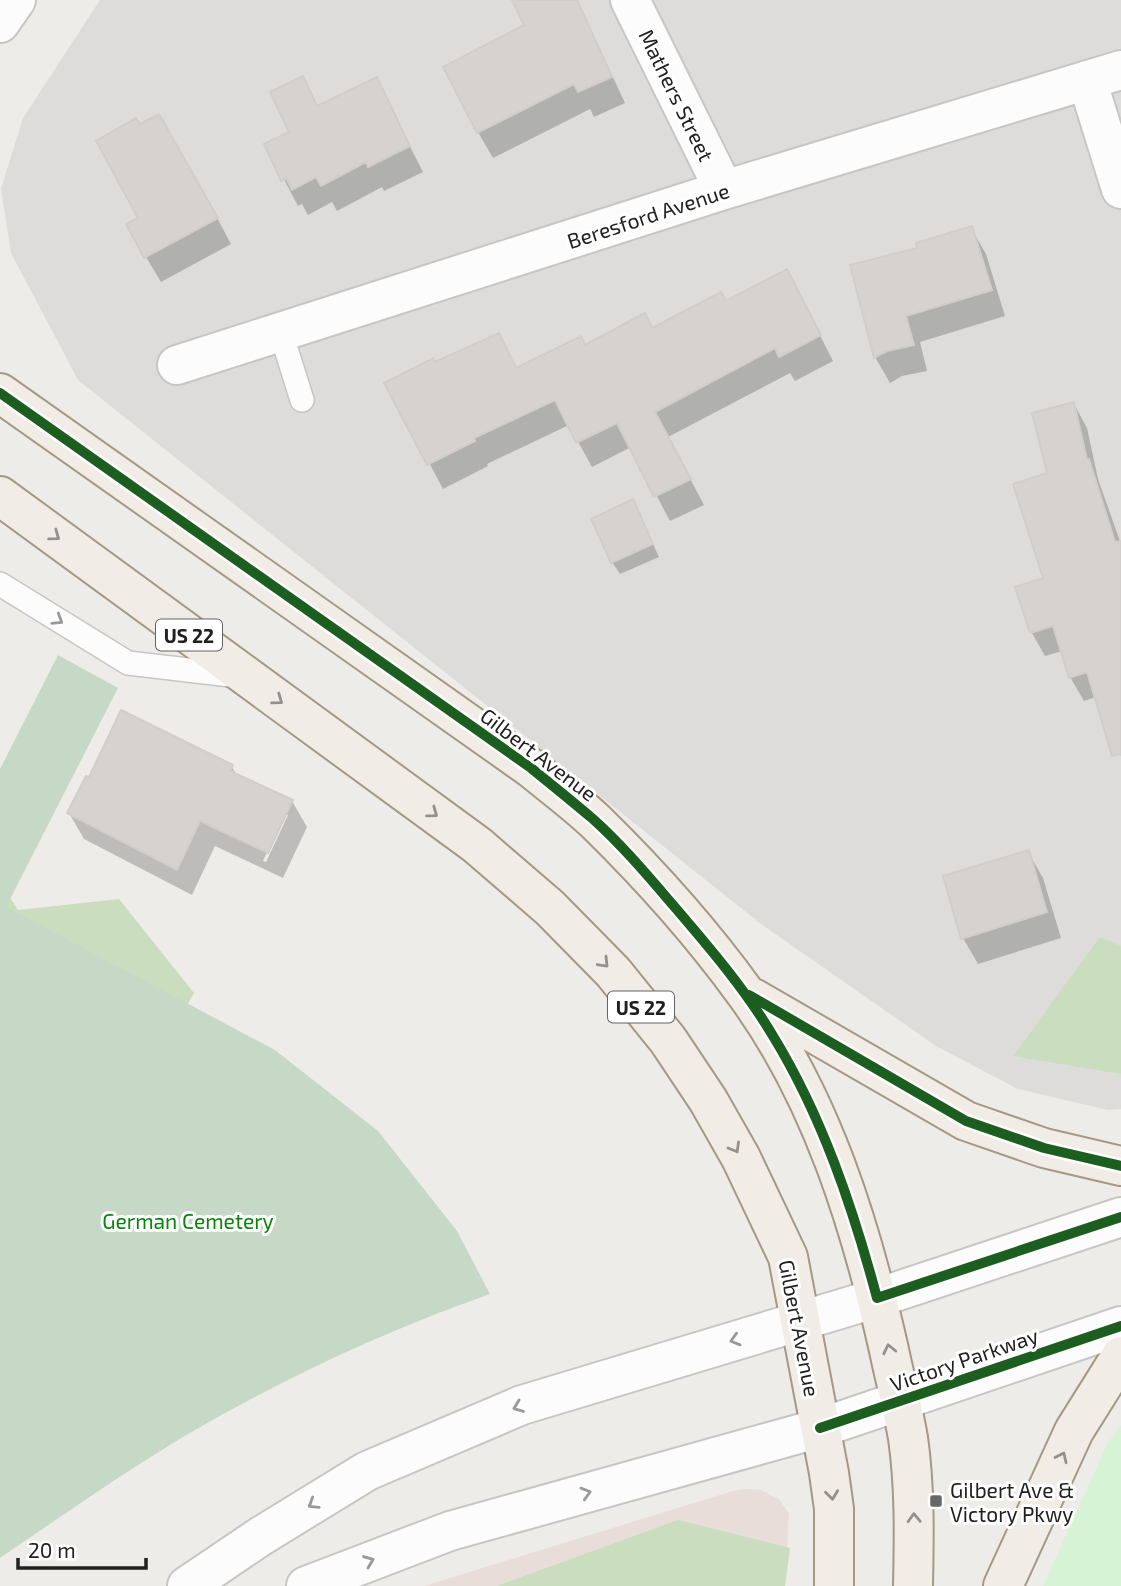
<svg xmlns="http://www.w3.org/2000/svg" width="1121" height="1586" viewBox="0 0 1121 1586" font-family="'Exo 2',sans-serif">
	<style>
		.residential { fill: #dddcda }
		.military { fill: #e8ddd8 }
		.forest { fill: #caddbe }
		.cemetery { fill: #c6d9c6 }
		.park { fill: #d6f4d5 }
		.shadow { fill: #0003; fill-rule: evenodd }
		.building { fill: #d5d2d0; stroke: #d1cdca; stroke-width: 2 }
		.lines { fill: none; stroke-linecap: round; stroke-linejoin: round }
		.service-casing { stroke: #c7c6c5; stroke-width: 26 }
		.minor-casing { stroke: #c7c6c5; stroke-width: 42 }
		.tertiary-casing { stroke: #c7c6c5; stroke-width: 42 }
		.primary-casing { stroke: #a59885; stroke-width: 42 }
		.service { stroke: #fcfcfc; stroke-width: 23 }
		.minor { stroke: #fcfcfc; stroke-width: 38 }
		.tertiary { stroke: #fcfcfc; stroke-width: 38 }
		.primary { stroke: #f1ece6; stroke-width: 38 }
		.cycleway-casing { stroke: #fff; stroke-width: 15 }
		.cycleway { stroke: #1b5e20; stroke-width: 10 }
		.oneway { stroke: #93908d }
		.oneway2 { stroke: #999 }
		.poi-dot { fill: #686766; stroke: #fff; stroke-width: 2.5 }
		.labels { text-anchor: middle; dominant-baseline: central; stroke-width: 6; stroke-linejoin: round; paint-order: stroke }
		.shield { fill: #fff; stroke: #636363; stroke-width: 2 }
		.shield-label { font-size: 19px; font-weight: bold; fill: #202020 }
		.street-label { font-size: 21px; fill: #202020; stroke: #fff }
		.park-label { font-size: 21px; fill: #09830c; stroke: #fff }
		.poi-label { font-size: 21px; fill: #202020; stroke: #fff; text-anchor: start }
	</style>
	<rect width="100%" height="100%" fill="#eeece9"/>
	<path class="residential" d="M 100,0 L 1121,0 L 1121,1109 L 1108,1110 L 1018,1089 L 936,1046 L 761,924 L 78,380 L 11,253 L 1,189 L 23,118 Z"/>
	<path class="military" d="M 747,1489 L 761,1490 L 779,1499 L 789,1514 L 785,1586 L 424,1586 L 733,1491 Z"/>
	<path class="forest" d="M 0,882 L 18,910 L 119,899 L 194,993 L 115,1135 L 0,1090 Z
		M 1100,937 L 1121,946 L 1121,1074 L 1013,1056 Z
		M 678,1520 L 790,1548 L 785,1586 L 497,1586 Z"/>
	<path class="cemetery" d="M 58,655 L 118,688 L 6,907 L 275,1050 L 378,1131 L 457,1231 L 490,1294 C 382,1332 276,1382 178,1440 C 117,1477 59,1518 0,1558 L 0,769 Z"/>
	<path class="park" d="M 1121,1425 L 1121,1586 L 1043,1586 L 1107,1444 Z"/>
	<path class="shadow" d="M 533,0 L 577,0 L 625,103 L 594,117 L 590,109 L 493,158 L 478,132 L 526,26 Z
		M 302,79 L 318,108 L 376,80 L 423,172 L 384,191 L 382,187 L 337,211 L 332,202 L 308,215 L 302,204 L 298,206 L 266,145 L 292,133 Z
		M 215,214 L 231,244 L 161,282 L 146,257 Z
		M 971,228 L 986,254 L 1005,316 L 920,342 L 927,371 L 902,376 L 890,383 L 875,357 L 920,249 Z
		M 800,296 L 833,361 L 795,381 L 790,373 L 668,437 L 704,505 L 670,521 L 631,447 L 592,467 L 569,425 L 487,464 L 488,466 L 443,489 L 387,383 L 498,335 L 517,369 L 585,347 L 652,330 L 726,303 Z
		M 1074,404 L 1087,428 L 1098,479 L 1121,544 L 1121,756 L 1107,732 L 1096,697 L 1084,701 L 1070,677 L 1062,651 L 1045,656 L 1032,633 L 1018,588 L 1045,579 L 1049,474 Z
		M 639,514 L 659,557 L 620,574 L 612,562 Z
		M 232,767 L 238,777 L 292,801 L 307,827 L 283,878 L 215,846 L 192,895 L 84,839 L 69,813 ZM 284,815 L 288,815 L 266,862 L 263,861 Z
		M 1028,852 L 1043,878 L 1061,938 L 978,964 L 963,938 Z"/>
	<path class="building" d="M 512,0 L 577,0 L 612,77 L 578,92 L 574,84 L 477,133 L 443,67 L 524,25 Z
		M 303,76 L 317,106 L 377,77 L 410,146 L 368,167 L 366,162 L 321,186 L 316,177 L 292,190 L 286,178 L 281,181 L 264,144 L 289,132 L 270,92 Z
		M 159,114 L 218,218 L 144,258 L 126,224 L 138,218 L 96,141 L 136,118 L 140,124 Z
		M 972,226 L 992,290 L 906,316 L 914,345 L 887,351 L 874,358 L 850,265 L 917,248 L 916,243 Z
		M 787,269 L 821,335 L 779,357 L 775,348 L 655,412 L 691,479 L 654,497 L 617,423 L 576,443 L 555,400 L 474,438 L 475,441 L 427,465 L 384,383 L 433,358 L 435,362 L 499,333 L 516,368 L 581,336 L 585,345 L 645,313 L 652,328 L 721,292 L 726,301 Z
		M 1074,402 L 1087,460 L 1089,459 L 1115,542 L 1121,541 L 1121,754 L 1112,756 L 1087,672 L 1069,678 L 1053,626 L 1030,633 L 1015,587 L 1043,578 L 1013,484 L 1047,473 L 1032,413 Z
		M 633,499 L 653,544 L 611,563 L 591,519 Z
		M 121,710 L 233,765 L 230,771 L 293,800 L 268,853 L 200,821 L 177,870 L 67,813 L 86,776 L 89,777 Z
		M 1029,850 L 1047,912 L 961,939 L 943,876 Z"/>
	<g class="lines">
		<defs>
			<path id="service" d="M 281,333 L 302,400
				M 0,584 L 128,663 L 239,676"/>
			<path id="minor" d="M 630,0 L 724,190
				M 0,23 L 16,0
				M 1087,80 L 1121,189
				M 177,365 L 724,190 L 1121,70"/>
			<path id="tertiary" d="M 187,1586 L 261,1536 L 367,1471 L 522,1405 L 877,1298 L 1121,1217
				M 306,1586 L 450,1531 L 820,1428 L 1121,1326"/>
			<path id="primary" d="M 0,393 L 531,768 C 553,786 576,803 596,822 C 650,875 702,933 746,994 C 822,1098 861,1226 889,1350 C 895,1379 903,1409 908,1438 C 915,1487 914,1537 913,1586
				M 0,496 L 477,845 L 550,908 L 613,972 L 668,1040 L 708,1100 L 741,1158 L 788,1257 L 829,1473 L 834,1509 L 834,1586
				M 753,998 L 966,1121 L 1044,1148 L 1121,1166
				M 1003,1586 L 1074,1431 L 1121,1356"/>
		</defs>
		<use href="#service" class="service-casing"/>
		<use href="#minor" class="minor-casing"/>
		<use href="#tertiary" class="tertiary-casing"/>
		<use href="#primary" class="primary-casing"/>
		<use href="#service" class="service"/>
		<use href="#minor" class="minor"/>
		<use href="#tertiary" class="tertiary"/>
		<use href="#primary" class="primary"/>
		<defs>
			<path id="cycleway" d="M 0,393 L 531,768 C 552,785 573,802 593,819 C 622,845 648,876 673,905 C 709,947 745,989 773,1036 C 822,1116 853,1208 877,1298 L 1121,1217
				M 749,995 L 966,1121 L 1044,1148 L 1121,1166
				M 820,1428 L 1121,1326"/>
		</defs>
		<use href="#cycleway" class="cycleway-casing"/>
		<use href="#cycleway" class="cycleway"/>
	</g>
	<defs><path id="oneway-chevron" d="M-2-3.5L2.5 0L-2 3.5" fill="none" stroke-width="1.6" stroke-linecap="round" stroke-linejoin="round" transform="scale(1.75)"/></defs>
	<g class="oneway">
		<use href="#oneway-chevron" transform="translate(55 536) rotate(36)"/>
		<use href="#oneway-chevron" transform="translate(278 700) rotate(36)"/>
		<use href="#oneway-chevron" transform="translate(433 813) rotate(36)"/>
		<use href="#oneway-chevron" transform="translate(604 963) rotate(46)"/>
		<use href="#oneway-chevron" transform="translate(735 1148) rotate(60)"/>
		<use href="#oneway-chevron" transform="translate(889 1349) rotate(-103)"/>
		<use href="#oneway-chevron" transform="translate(1062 1457) rotate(-65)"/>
		<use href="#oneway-chevron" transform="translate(832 1495) rotate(83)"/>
		<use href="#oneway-chevron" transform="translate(914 1518) rotate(-92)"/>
	</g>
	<g class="oneway2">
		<use href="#oneway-chevron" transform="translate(58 620) rotate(32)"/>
		<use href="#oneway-chevron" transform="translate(735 1340) rotate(163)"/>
		<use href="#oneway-chevron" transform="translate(518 1407) rotate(159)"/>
		<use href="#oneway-chevron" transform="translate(586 1493) rotate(-16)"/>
		<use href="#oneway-chevron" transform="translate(313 1504) rotate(148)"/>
		<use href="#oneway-chevron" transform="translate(369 1561) rotate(-21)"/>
	</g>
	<rect class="poi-dot" x="929" y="1494" width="14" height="14" rx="3.5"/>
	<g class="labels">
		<g class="shield">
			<rect x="156" y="619.5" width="66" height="31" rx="5"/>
			<rect x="608" y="991.5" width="66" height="31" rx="5"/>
		</g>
		<g class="shield-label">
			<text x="189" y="635">US 22</text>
			<text x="641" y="1007">US 22</text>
		</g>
		<g class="street-label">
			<text transform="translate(677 95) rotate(64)">Mathers Street</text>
			<text transform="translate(648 215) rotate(-18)">Beresford Avenue</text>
			<text transform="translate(539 754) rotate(37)">Gilbert Avenue</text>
			<text transform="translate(800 1328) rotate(79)">Gilbert Avenue</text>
			<text transform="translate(964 1359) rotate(-19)">Victory Parkway</text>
		</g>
		<g class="park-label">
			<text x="188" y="1220">German Cemetery</text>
		</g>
		<g class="poi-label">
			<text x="950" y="1489">Gilbert Ave &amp;<tspan x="950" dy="24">Victory Pkwy</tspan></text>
		</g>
	</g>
	<path d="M18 1558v10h128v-10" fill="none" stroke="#202020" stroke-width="3.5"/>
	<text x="28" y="1558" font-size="21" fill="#202020" stroke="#ffffff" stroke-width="5" paint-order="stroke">20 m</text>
</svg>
